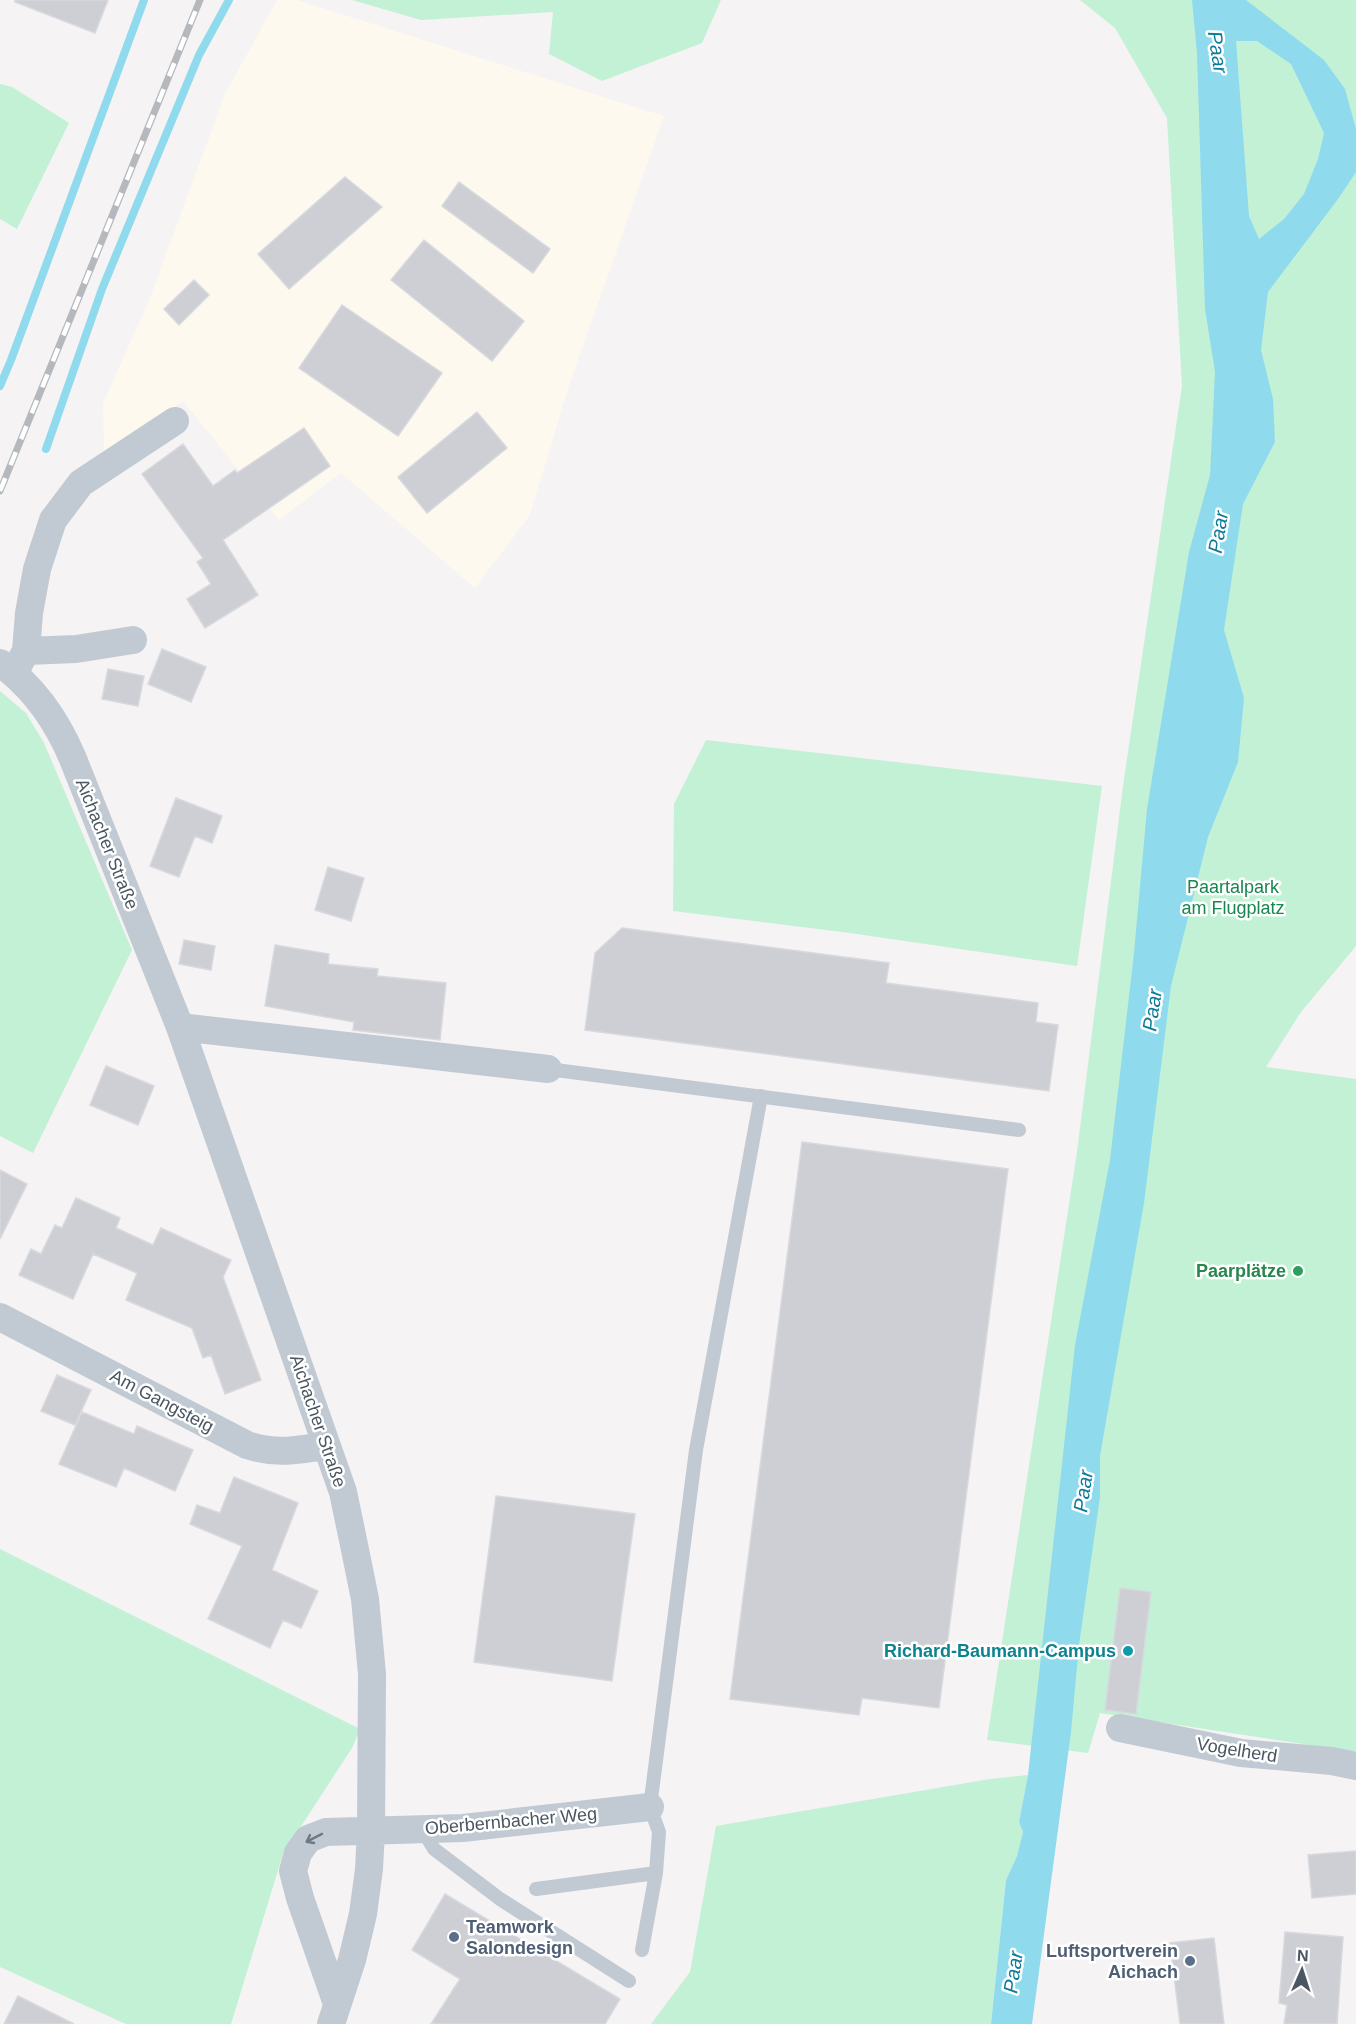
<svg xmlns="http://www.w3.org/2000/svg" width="1356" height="2024" viewBox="0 0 1356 2024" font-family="Helvetica,sans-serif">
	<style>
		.commercial { fill: #fdf9ef }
		.green { fill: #c3f1d5 }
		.water { fill: #90daee; fill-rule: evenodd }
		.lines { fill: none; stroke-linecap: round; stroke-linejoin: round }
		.stream { stroke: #90daee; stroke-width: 8 }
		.building { fill: #cdcfd5; stroke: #d7d9de; stroke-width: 1.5 }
		.service { stroke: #c1cad2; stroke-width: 14 }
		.minor { stroke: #c1cad2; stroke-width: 28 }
		.rail-casing { stroke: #b5b8bd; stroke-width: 7 }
		.rail { stroke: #fff; stroke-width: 4.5; stroke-dasharray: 14; stroke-linecap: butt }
		.oneway { stroke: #6e7983 }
		.leisure-dot { fill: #2e9e5b; stroke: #fff; stroke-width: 2 }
		.culture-dot { fill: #0f9aa8; stroke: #fff; stroke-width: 2 }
		.service-dot { fill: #5c6f8a; stroke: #fff; stroke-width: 2 }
		.labels { text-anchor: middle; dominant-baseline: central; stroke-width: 5; stroke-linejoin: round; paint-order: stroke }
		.street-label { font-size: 18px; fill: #4a5661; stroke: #fff }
		.park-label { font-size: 18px; fill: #17864f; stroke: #fff }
		.leisure-label { font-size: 18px; font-weight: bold; fill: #27864d; stroke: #fff; text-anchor: end }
		.culture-label { font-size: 18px; font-weight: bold; fill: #0d838f; stroke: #fff; text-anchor: end }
		.service-label { font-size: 18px; font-weight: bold; fill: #4e5e75; stroke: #fff; text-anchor: start }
		.water-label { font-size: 20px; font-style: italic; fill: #0c7c9b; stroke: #fff }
	</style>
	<rect width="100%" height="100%" fill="#f5f3f3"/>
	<path class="commercial" d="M 277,0 L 297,0 L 664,116 L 569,386 L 530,515 L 475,588 L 341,473 L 279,520 L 183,401 L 104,453 L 103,403 L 148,303 L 225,94 Z"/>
	<path class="green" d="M 352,0 L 721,0 L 702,43 L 602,81 L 549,54 L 553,12 L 421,20 Z
		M 1080,0 L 1356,0 L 1356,946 L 1301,1012 L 1266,1067 L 1356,1079 L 1356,1752 L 1100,1713 L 1088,1753 L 987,1740 L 1077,1152 L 1123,786 L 1182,386 L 1167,118 L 1115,28 Z
		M 0,84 L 12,87 L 69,123 L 17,229 L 0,219 Z
		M 0,691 L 26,713 L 44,743 L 132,950 L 33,1153 L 0,1136 Z
		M 706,740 L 1102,786 L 1077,966 L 850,933 L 673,911 L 674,804 Z
		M 0,1549 L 360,1729 L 352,1748 L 283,1854 L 231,2024 L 126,2024 L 0,1967 Z
		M 1028,1775 L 1019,1822 L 1023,1832 L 1017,1856 L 1006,1880 L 991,2024 L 651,2024 L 690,1972 L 716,1826 L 990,1779 Z"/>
	<path class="water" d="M 1192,0 L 1246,0 L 1324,60 L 1345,89 L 1356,129 L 1356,172 L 1338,199 L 1268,292 L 1261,350 L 1273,399 L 1275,442 L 1243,504 L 1224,630 L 1244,698 L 1238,762 L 1208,837 L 1171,986 L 1144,1203 L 1100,1456 L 1100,1497 L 1079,1645 L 1071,1732 L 1032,2024 L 991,2024 L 1006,1880 L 1017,1856 L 1023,1832 L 1019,1822 L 1028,1775 L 1075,1345 L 1110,1160 L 1134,953 L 1147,809 L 1189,552 L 1210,475 L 1215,372 L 1205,309 L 1197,53 ZM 1236,41 L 1257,41 L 1291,64 L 1324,133 L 1318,159 L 1304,194 L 1284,219 L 1259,239 L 1249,216 Z"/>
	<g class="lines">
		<path class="stream" d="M 0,386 L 11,360 L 144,0
			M 46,449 L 102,289 L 199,55 L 229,0"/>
	</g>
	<path class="building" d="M 15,0 L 108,0 L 95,33 L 15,2 Z
		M 345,177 L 382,207 L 289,289 L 258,254 Z
		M 459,182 L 550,249 L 533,273 L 442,206 Z
		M 424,240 L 524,321 L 492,361 L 391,280 Z
		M 194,280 L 209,295 L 179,325 L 164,309 Z
		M 342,305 L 442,373 L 398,436 L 299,368 Z
		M 477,412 L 507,448 L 427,513 L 398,477 Z
		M 304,428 L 330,466 L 223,540 L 258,595 L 205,628 L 187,599 L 211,584 L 197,562 L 203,558 L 142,474 L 183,444 L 213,486 L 235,470 L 237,473 Z
		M 162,649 L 206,667 L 191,702 L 148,684 Z
		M 108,669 L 144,676 L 138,706 L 102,699 Z
		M 176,798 L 222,816 L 212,843 L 195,836 L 179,877 L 150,866 Z
		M 328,867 L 364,878 L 351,921 L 315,910 Z
		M 622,928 L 889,963 L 886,983 L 1038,1003 L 1036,1022 L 1058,1025 L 1049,1091 L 585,1030 L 595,953 Z
		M 184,940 L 215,946 L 211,970 L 179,964 Z
		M 275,945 L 329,954 L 328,964 L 378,969 L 377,976 L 446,983 L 440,1040 L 353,1030 L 354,1022 L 265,1006 Z
		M 106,1066 L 154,1086 L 138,1125 L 90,1105 Z
		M 802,1142 L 1008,1169 L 939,1708 L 862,1698 L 859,1715 L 730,1699 Z
		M 0,1170 L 27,1184 L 0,1239 Z
		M 76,1198 L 120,1218 L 116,1228 L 153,1245 L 161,1228 L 231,1260 L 223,1277 L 261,1380 L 225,1394 L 211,1355 L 203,1358 L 192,1328 L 126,1300 L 137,1273 L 93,1254 L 73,1299 L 19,1275 L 31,1249 L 41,1254 L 55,1225 L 62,1228 Z
		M 57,1375 L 91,1390 L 75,1425 L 41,1411 Z
		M 82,1412 L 134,1434 L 137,1426 L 193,1450 L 175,1491 L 124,1468 L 116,1487 L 59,1464 Z
		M 234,1477 L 298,1503 L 272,1570 L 318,1591 L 301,1628 L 283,1620 L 270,1648 L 208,1619 L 242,1546 L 190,1524 L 197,1505 L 220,1513 Z
		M 496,1496 L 635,1514 L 612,1681 L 474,1662 Z
		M 1120,1588 L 1151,1592 L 1136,1714 L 1105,1710 Z
		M 1356,1851 L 1356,1894 L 1312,1898 L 1308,1855 Z
		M 445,1894 L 620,1999 L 605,2024 L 431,2024 L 460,1979 L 412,1950 Z
		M 1285,1932 L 1343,1937 L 1337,2024 L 1284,2024 L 1287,2005 L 1279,2003 Z
		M 1214,1938 L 1224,2024 L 1180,2024 L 1170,1943 Z
		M 18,1996 L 74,2024 L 4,2024 Z"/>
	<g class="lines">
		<path class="service" d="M 548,1069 L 1019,1130
			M 422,1829 L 434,1849 L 500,1899 L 629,1981
			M 536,1889 L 656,1873
			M 642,1950 L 656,1873 L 659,1832 L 650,1807 L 696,1450 L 761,1096"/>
		<path class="minor" d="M 26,651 L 76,649 L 133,640
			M 0,663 C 35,688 57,721 73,759 L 180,1027 L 343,1492 L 353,1540 L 365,1599 L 372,1674 L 371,1831 L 369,1869 L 363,1914 L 352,1960 L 331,2024
			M 14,673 L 26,651 L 29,613 L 37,569 L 53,520 L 81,483 L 175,421
			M 180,1027 L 548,1069
			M 0,1317 L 247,1445 C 277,1455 296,1450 326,1446
			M 1120,1728 L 1241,1753 L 1332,1761 L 1356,1766
			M 337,2004 L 300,1898 L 293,1871 L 298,1853 L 308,1839 L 326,1832 L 463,1828 L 650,1807"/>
		<defs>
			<path id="rail" d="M 0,491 L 200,0"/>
		</defs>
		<use href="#rail" class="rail-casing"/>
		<use href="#rail" class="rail"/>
	</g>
	<defs><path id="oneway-shaft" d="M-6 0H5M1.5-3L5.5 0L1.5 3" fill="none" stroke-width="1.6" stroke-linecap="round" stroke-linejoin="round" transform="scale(1.5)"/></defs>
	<use class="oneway" href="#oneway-shaft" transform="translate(314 1838) rotate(153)"/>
	<circle class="leisure-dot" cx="1298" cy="1271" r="6"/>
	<circle class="culture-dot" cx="1128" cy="1651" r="6"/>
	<g class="service-dot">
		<circle cx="454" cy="1937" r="6"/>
		<circle cx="1190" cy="1961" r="6"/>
	</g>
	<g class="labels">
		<g class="street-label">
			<text transform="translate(107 844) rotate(68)">Aichacher Straße</text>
			<text transform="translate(162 1401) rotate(28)">Am Gangsteig</text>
			<text transform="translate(318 1421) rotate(71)">Aichacher Straße</text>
			<text transform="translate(1237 1750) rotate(9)">Vogelherd</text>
			<text transform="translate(511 1821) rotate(-5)">Oberbernbacher Weg</text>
		</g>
		<g class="park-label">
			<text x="1233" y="887">Paartalpark<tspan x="1233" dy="21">am Flugplatz</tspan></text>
		</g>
		<g class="leisure-label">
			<text x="1286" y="1271">Paarplätze</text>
		</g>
		<g class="culture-label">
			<text x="1116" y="1651">Richard-Baumann-Campus</text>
		</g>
		<g class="service-label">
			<text x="466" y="1927">Teamwork<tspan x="466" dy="21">Salondesign</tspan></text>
			<text x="1178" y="1951" text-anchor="end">Luftsportverein<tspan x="1178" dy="21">Aichach</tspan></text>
		</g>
		<g class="water-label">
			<text transform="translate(1218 52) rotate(81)">Paar</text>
			<text transform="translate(1218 532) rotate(-81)">Paar</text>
			<text transform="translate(1152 1010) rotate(-82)">Paar</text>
			<text transform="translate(1083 1491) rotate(-82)">Paar</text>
			<text transform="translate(1013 1972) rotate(-82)">Paar</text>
		</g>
	</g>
	<g transform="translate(1302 1970) rotate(3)" stroke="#ffffff" stroke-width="4.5" paint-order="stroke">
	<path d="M0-4.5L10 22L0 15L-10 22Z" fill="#4a5661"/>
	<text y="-9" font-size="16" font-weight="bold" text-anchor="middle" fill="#4a5661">N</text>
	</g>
</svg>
